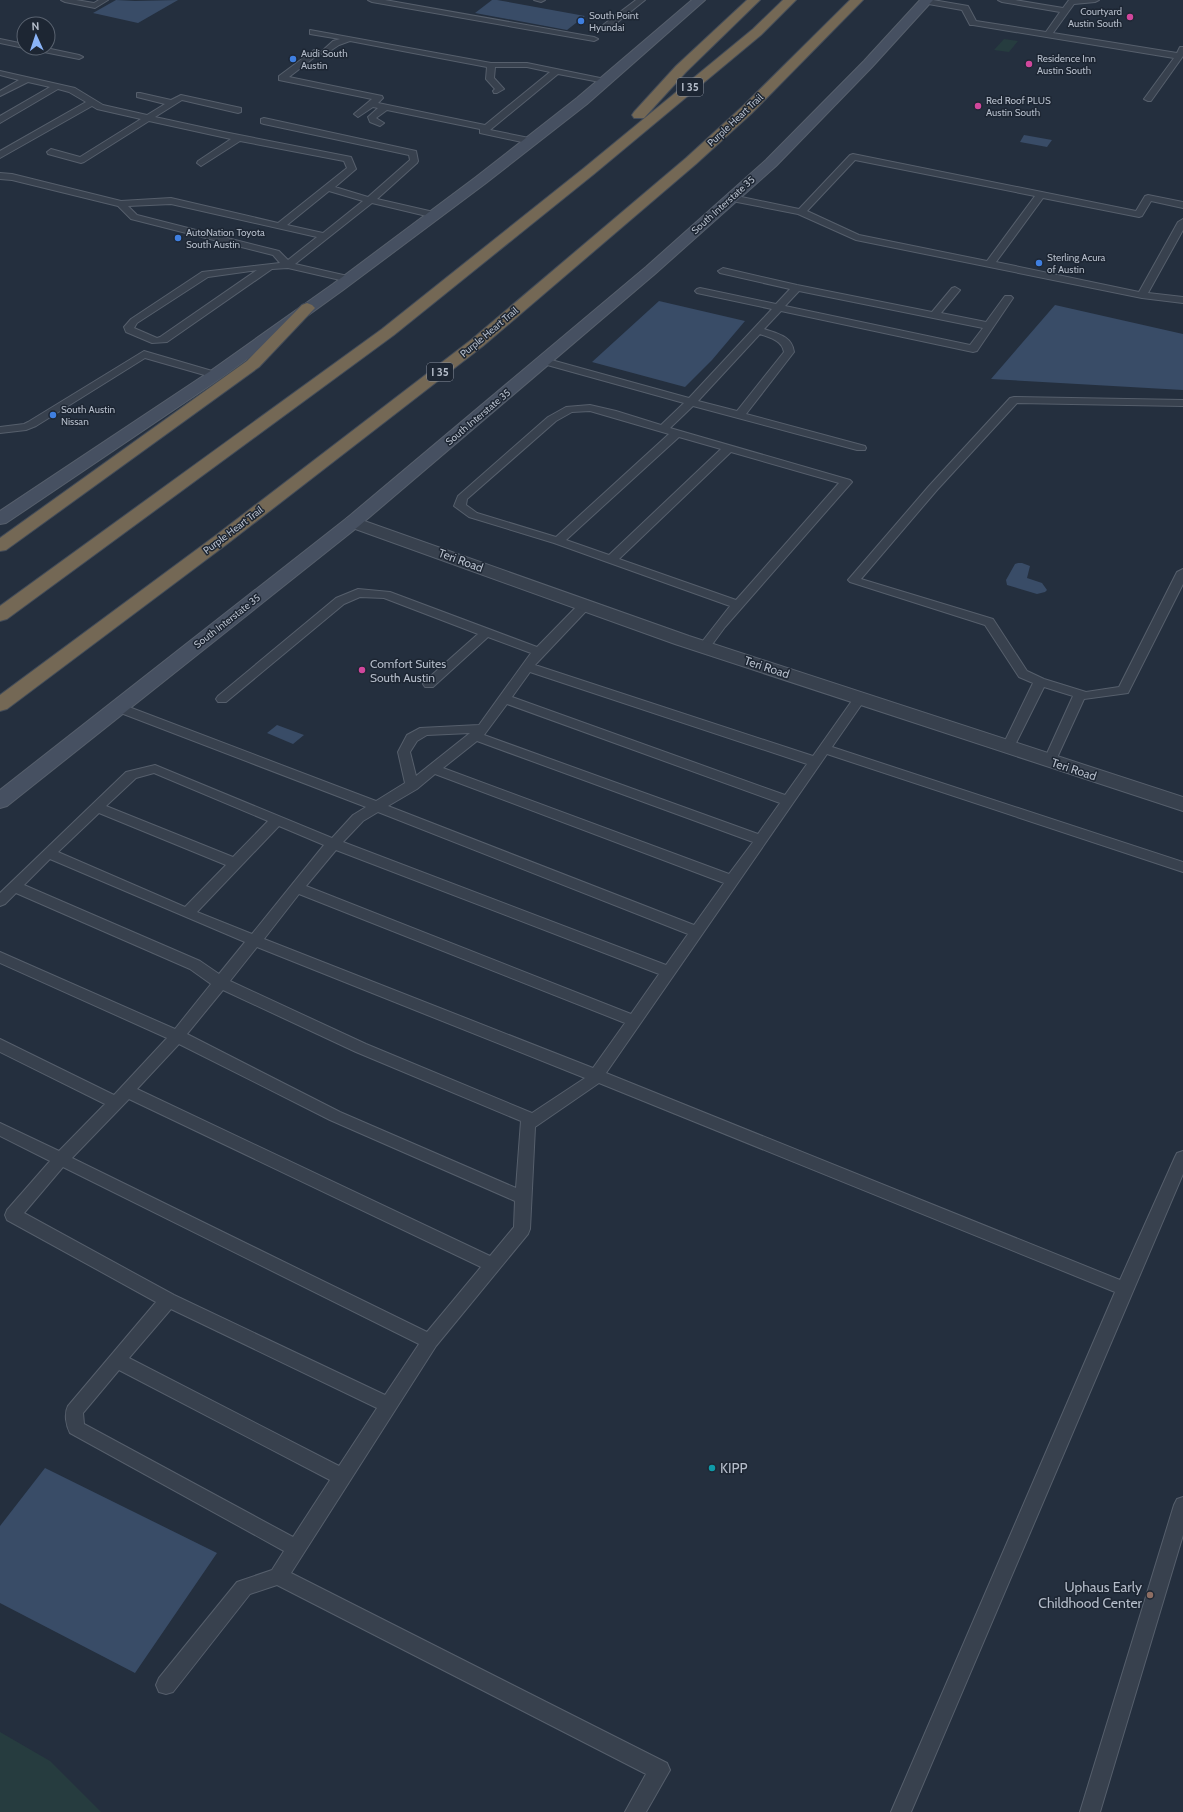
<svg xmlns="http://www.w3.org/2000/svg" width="1183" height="1812" viewBox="0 0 1183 1812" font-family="Cabin,sans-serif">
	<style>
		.green { fill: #263c3f }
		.water { fill: #394c67 }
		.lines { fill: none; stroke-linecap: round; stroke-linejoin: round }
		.service-casing { stroke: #565f6c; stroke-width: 2 }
		.tertiary-casing { stroke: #565f6c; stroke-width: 2 }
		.secondary-casing { stroke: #565f6c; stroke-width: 2 }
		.motorway-casing { stroke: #434c59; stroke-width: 2 }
		.service { fill: #38414e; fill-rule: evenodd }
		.tertiary { fill: #38414e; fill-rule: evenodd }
		.secondary { fill: #465061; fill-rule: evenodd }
		.motorway { fill: #746855; fill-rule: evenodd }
		.hotel-dot { fill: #d1479c; stroke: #1d2633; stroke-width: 1.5 }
		.shop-dot { fill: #3f7fe0; stroke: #1d2633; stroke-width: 1.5 }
		.culture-dot { fill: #0f9aa8; stroke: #1d2633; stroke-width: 1.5 }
		.education-dot { fill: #8d6e63; stroke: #1d2633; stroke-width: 1.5 }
		.labels { text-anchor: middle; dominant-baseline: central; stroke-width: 3; stroke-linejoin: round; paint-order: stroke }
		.far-poi-label { font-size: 10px; fill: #b4bcc9; stroke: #1d2633; text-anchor: start }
		.far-street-label { font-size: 10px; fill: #b4bcc9; stroke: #1d2633 }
		.shield { fill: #1d2633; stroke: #878f9c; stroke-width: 1 }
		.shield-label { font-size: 11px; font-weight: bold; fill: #b4bcc9 }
		.street-label { font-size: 12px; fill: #b4bcc9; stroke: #1d2633 }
		.poi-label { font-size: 12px; fill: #b4bcc9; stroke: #1d2633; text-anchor: start }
		.near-poi-label { font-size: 14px; fill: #b4bcc9; stroke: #1d2633; text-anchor: start }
	</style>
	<rect width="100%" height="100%" fill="#242f3e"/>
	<path class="green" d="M 1004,39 L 1018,41 L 1009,52 L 994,50 Z
		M 0,1732 L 50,1761 L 101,1812 L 0,1812 Z"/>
	<path class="water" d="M 116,0 L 135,1 L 178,0 L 138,23 L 93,13 Z
		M 492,0 L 497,0 L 585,16 L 567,30 L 475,13 Z
		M 1024,135 L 1052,140 L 1047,147 L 1020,142 Z
		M 659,301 L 745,321 L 712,360 L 685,387 L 592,362 Z
		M 1055,305 L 1183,334 L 1183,390 L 991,379 Z
		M 1018,563 L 1022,563 L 1030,566 L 1027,578 L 1042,583 L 1047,590 L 1045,592 L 1037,594 L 1007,585 L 1006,580 L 1015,564 Z
		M 277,725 L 304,735 L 293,744 L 267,733 Z
		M 45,1468 L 217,1553 L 135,1673 L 0,1603 L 0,1526 Z"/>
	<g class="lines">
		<defs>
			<path id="service" d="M 61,0 L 76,0 L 94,3 L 99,0 L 108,0 L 95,8 L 65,2 Z
				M 368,0 L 385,0 L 594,37 L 598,39 L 594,41 L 372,2 Z
				M 534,0 L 545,0 L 541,2 Z
				M 636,0 L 645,0 L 609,29 L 603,29 L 603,25 Z
				M 923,0 L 933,0 L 968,6 L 976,21 L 1046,32 L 1060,12 L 1002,2 L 998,0 L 1015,0 L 1063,8 L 1069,0 L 1099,0 L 1095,2 L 1074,4 L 1053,33 L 1177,53 L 1180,47 L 1183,47 L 1183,56 L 1151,101 L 1148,101 L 1144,99 L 1174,58 L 973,25 L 970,25 L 962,10 L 923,3 Z
				M 310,30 L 491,63 L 527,63 L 605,79 L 609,81 L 605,83 L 558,74 L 490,130 L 534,139 L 535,141 L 531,144 L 480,133 L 480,129 L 387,110 L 376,118 L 384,123 L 380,126 L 370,122 L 368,117 L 378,108 L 373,107 L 358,117 L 354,114 L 372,99 L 279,80 L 279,76 L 314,50 L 317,50 L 321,52 L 333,41 L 340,39 L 310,34 ZM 350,41 L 487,67 L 486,79 L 495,89 L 493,91 L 494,93 L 497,93 L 504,89 L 494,78 L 495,67 L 527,67 L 550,72 L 485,125 L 378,103 L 383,98 L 382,96 L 289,77 L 320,53 L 324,55 L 339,45 Z
				M 0,39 L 24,44 L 24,48 L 26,48 L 24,48 L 0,43 Z
				M 30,48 L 46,48 L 79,55 L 83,57 L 79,59 L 34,50 Z
				M 0,71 L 75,88 L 103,105 L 147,115 L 165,104 L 137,97 L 137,93 L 140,93 L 171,100 L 181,95 L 241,108 L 241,112 L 238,113 L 182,100 L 155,117 L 224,132 L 351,157 L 356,169 L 335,187 L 368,197 L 410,160 L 409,155 L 264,124 L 261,123 L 261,119 L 264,118 L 416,151 L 418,161 L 417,163 L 377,199 L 438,213 L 440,215 L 435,218 L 372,203 L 295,264 L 352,277 L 354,279 L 352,281 L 349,282 L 288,268 L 272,269 L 167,342 L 152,343 L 126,332 L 124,327 L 131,319 L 202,272 L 280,263 L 273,255 L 131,219 L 118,206 L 12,180 L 0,179 L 0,173 L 12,174 L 121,201 L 171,198 L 278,223 L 347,168 L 344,161 L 240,141 L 201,166 L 197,163 L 198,161 L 231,139 L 149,121 L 84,162 L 81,163 L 48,154 L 47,152 L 51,149 L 80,157 L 141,119 L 97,109 L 92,106 L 0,158 L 0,151 L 86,102 L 69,92 L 58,89 L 0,123 L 0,116 L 50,87 L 28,82 L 0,96 L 0,91 L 19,80 L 0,75 ZM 329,191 L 363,201 L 323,233 L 287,225 ZM 171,204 L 317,237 L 288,260 L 279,251 L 137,215 L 128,206 ZM 257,270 L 160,337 L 157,338 L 134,328 L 137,323 L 208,277 Z
				M 853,154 L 1136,211 L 1145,196 L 1148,195 L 1183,202 L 1183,208 L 1151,201 L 1142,216 L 1139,217 L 1043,198 L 996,262 L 1139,292 L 1178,222 L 1183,219 L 1183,230 L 1148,293 L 1183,297 L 1183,303 L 1142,298 L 856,240 L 798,214 L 732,201 L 727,198 L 732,195 L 799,209 L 850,155 ZM 855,160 L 1035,196 L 987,261 L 859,235 L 807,211 Z
				M 723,268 L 797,285 L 932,312 L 952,288 L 955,287 L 960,290 L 941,313 L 986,322 L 1005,296 L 1011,296 L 1013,298 L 977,351 L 973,352 L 781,311 L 764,329 C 778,334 792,336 794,352 L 746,414 L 865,446 L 866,448 L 865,450 L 857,450 L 693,406 L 670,428 L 850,480 L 852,482 L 725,627 L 708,650 L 700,650 L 698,647 L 730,606 L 554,543 L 469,517 L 454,506 L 458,496 L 548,417 L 566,407 L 590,405 L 616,411 L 661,425 L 684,403 L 540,363 L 539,361 L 544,358 L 689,398 L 772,309 L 697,293 L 695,291 L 697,289 L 700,288 L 776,304 L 790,289 L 720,273 L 718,271 ZM 799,291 L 983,328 L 970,345 L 785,306 ZM 760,334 C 770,338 782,340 784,352 L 737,411 L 698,401 ZM 590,411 L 669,434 L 556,537 L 477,513 L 466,505 L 467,499 L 556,421 L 572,412 ZM 679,437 L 721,449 L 609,555 L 566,540 ZM 731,452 L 839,483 L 736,600 L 619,559 Z
				M 144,351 L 219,373 L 220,375 L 215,378 L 145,358 L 36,426 L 26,430 L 0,433 L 0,427 L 24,424 L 28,422 Z
				M 1014,397 L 1183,400 L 1183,406 L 1017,403 L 937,490 L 861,579 L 993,619 L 1027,671 L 1044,679 L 1086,692 L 1119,687 L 1177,572 L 1183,569 L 1183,584 L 1128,693 L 1084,699 L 1056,760 L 1055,763 L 1045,763 L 1044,760 L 1073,696 L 1044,687 L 1014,747 L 1013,750 L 1003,750 L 1002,747 L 1033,683 L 1019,677 L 985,625 L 850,582 L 848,580 L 929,486 L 1010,398 Z
				M 358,589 L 390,592 L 537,647 L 581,602 L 589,602 L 591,605 L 589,608 L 535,665 L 813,756 L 856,695 L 864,695 L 866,698 L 832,747 L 1183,862 L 1183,872 L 827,754 L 606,1073 L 1120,1280 L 1175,1157 L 1177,1153 L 1183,1151 L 1183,1174 L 911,1812 L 891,1812 L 1115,1292 L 599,1083 L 535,1127 L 530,1229 L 528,1234 L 436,1346 L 291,1573 L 667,1763 L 670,1770 L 646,1812 L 625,1812 L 646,1774 L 277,1585 L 250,1594 L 173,1692 L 166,1694 L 159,1692 L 156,1685 L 159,1678 L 237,1582 L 272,1570 L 284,1551 L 70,1433 C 66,1425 64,1414 68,1406 L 156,1302 L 7,1220 L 5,1215 L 7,1210 L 50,1161 L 0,1136 L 0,1123 L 59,1151 L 105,1104 L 0,1052 L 0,1039 L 114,1095 L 167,1038 L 0,963 L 0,952 L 175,1029 L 211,984 L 190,969 L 16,893 L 5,904 L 0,906 L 0,893 L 126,772 L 155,765 L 332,838 L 353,815 L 366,807 L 113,710 L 111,707 L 113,704 L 121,704 L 376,801 L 405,783 L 398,752 L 407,735 L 420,728 L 479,725 L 531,653 L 488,637 L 433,687 L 425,687 L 423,684 L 425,681 L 478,634 L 384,598 L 360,597 L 344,604 L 226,702 L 218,702 L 216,699 L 218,696 L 336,598 ZM 530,672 L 807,764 L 785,795 L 512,697 ZM 507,704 L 780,803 L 758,834 L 484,735 ZM 470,733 L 416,776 L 410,752 L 417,741 L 427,735 ZM 477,741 L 753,842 L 729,874 L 443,768 ZM 154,773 L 268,821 L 233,857 L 106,806 L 136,778 ZM 435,774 L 724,883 L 694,925 L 388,806 L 417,789 ZM 378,812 L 688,934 L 666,965 L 343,842 L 363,821 ZM 99,813 L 226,865 L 185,907 L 58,852 ZM 279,826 L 324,845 L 252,934 L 197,912 ZM 336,850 L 659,974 L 631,1014 L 306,886 ZM 50,859 L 245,942 L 219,974 L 200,961 L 24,885 ZM 299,894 L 625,1023 L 593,1068 L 264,939 ZM 257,947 L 585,1078 L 532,1113 L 366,1044 L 230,981 ZM 223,990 L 356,1052 L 521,1121 L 516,1188 L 340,1112 L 187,1034 ZM 179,1044 L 330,1120 L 515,1201 L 514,1227 L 490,1256 L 137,1089 ZM 129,1099 L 481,1267 L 427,1332 L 72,1158 ZM 63,1167 L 419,1344 L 385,1395 L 174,1295 L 24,1213 ZM 171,1309 L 377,1408 L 339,1466 L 129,1358 ZM 119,1370 L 330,1480 L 293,1537 L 84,1424 L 83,1413 Z
				M 1183,1497 L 1183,1535 L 1100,1812 L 1080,1812 L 1174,1505 L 1177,1499 Z"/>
			<path id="tertiary" d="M 353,517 L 689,636 L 1183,797 L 1183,811 L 675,644 L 347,526 L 344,522 L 347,518 Z"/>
			<path id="secondary" d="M 692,0 L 705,0 L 587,104 L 486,183 L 343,290 L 221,378 L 6,523 L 0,524 L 0,511 L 209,372 L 333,284 L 476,177 L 577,98 Z
				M 920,0 L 933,0 L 872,67 L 776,166 L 656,273 L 359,526 L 7,806 L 0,808 L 0,790 L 347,518 L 646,267 L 766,160 L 864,61 Z"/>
			<path id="motorway" d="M 747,0 L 760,0 L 686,72 L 644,118 L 634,118 L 632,115 L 634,112 L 676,66 Z
				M 783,0 L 796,0 L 761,35 L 594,174 L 394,335 L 7,619 L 0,621 L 0,606 L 382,329 L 584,168 L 753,29 Z
				M 850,0 L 863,0 L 752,113 L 696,164 L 483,346 L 227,544 L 7,709 L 0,711 L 0,695 L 215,536 L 471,340 L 686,158 L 742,107 Z
				M 307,303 L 312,305 L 315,308 L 312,311 L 259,367 L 6,550 L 0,551 L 0,538 L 247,361 L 302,305 Z"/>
		</defs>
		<use href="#service" class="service-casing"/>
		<use href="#tertiary" class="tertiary-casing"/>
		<use href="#secondary" class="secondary-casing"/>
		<use href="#motorway" class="motorway-casing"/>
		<use href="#service" class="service"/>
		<use href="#tertiary" class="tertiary"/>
		<use href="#secondary" class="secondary"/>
		<use href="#motorway" class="motorway"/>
	</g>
	<g class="hotel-dot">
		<circle cx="1130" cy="17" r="4"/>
		<circle cx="1029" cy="64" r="4"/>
		<circle cx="978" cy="106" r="4"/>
		<circle cx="362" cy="670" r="4"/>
	</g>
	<g class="shop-dot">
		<circle cx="581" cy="21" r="4"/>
		<circle cx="293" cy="59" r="4"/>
		<circle cx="178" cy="238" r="4"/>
		<circle cx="1039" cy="263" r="4"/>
		<circle cx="53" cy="415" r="4"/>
	</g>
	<circle class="culture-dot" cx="712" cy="1468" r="4"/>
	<circle class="education-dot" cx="1150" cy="1595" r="4"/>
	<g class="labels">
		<g class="far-poi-label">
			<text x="1122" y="11" text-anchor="end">Courtyard<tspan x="1122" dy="12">Austin South</tspan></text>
			<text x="589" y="15">South Point<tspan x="589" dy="12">Hyundai</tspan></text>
			<text x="301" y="53">Audi South<tspan x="301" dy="12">Austin</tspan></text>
			<text x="1037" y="58">Residence Inn<tspan x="1037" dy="12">Austin South</tspan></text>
			<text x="986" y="100">Red Roof PLUS<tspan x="986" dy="12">Austin South</tspan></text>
			<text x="186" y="232">AutoNation Toyota<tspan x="186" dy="12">South Austin</tspan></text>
			<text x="1047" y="257">Sterling Acura<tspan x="1047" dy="12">of Austin</tspan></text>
			<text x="61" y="409">South Austin<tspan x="61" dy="12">Nissan</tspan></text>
		</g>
		<g class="far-street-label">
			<text transform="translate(735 120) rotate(-43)">Purple Heart Trail</text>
			<text transform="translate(723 205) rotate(-42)">South Interstate 35</text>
			<text transform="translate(489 332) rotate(-40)">Purple Heart Trail</text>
			<text transform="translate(478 417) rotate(-40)">South Interstate 35</text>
			<text transform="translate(233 530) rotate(-37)">Purple Heart Trail</text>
			<text transform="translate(227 621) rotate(-38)">South Interstate 35</text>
		</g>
		<g class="shield">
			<rect x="677" y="78" width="26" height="18" rx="3"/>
			<rect x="427" y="363" width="26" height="18" rx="3"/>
		</g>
		<g class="shield-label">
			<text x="690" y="87">I 35</text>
			<text x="440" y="372">I 35</text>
		</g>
		<g class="street-label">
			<text transform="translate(461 560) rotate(20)">Teri Road</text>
			<text transform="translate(767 667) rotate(18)">Teri Road</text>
			<text transform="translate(1074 769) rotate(18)">Teri Road</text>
		</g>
		<g class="poi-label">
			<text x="370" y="663">Comfort Suites<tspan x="370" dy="14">South Austin</tspan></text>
		</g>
		<g class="near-poi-label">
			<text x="720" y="1468">KIPP</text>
			<text x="1142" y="1587" text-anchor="end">Uphaus Early<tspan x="1142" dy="16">Childhood Center</tspan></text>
		</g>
	</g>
	<g transform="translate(36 36) rotate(357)"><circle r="19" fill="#1d2633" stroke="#59626f"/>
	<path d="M0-3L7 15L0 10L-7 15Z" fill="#8ab4f8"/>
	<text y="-6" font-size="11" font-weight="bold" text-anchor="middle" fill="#b4bcc9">N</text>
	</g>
</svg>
